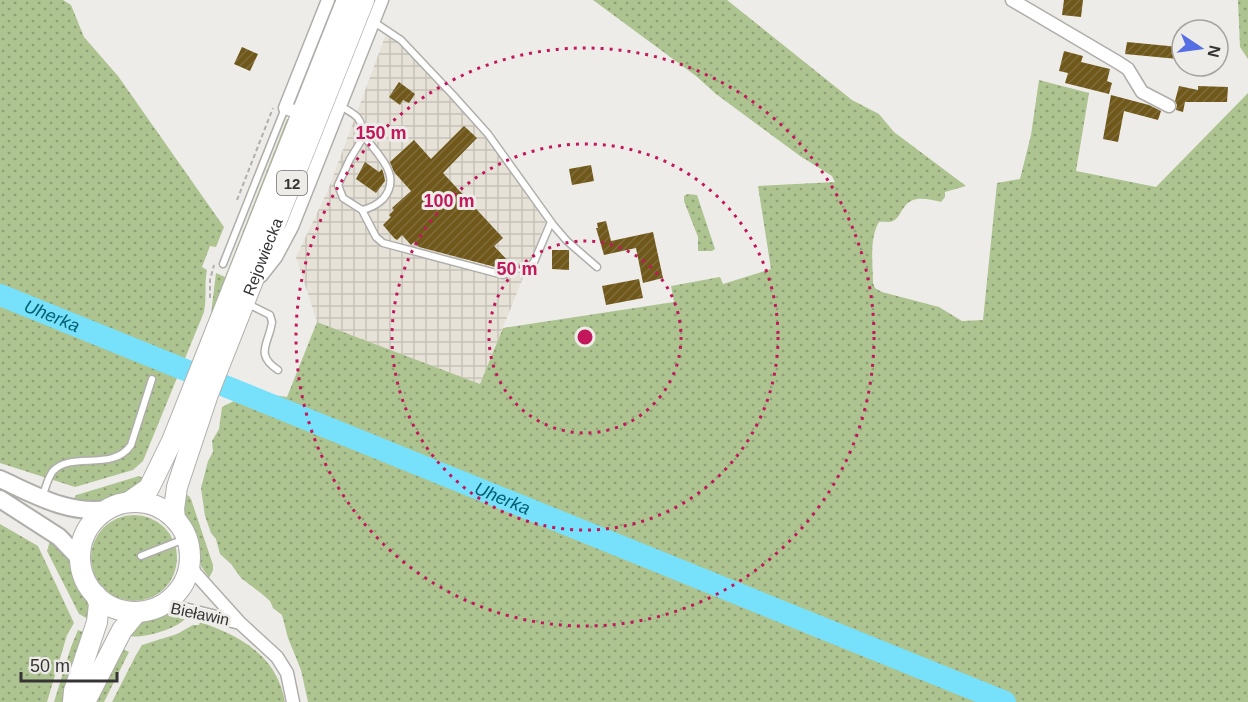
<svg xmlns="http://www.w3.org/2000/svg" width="1248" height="702" viewBox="0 0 1248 702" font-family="Arial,sans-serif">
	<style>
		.industrial { fill: url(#industrial-grid) }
		.grass { fill: url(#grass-dots) }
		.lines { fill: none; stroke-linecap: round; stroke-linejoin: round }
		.river { stroke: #77e1fb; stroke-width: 22 }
		.building { fill: url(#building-hatch) }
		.service-casing { stroke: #afaeab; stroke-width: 9 }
		.minor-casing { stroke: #afaeab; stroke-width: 15 }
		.secondary-casing { stroke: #afaeab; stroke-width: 20 }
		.trunk-casing { stroke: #afaeab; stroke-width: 22 }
		.path { stroke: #b1b0ad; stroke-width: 2; stroke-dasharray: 4.5 3; stroke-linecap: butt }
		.service { stroke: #fff; stroke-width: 6 }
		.minor { stroke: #fff; stroke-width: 12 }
		.secondary { stroke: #fff; stroke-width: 16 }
		.trunk { stroke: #fff; stroke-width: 20 }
		.ring { fill: none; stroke: #c2185b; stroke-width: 3; stroke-dasharray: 3 6 }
		.labels { text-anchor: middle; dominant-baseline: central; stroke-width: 6; stroke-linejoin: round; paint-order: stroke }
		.shield { fill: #eeece9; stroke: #6d6c6a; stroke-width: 1.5 }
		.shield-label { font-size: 15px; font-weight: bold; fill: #363534 }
		.street-label { font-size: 16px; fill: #363534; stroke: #eeece9 }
		.water-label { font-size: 18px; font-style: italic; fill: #006072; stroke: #eeece9 }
		.centre { fill: #c2185b; stroke: #eeece9; stroke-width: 3 }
		.ring-label { font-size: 18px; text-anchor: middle; font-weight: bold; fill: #c2185b; stroke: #eeece9; stroke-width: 6; stroke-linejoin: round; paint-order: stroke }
	</style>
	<defs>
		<pattern id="industrial-grid" width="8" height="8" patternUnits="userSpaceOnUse" patternTransform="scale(1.5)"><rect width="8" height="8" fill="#e6e2d7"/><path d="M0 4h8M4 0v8" fill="none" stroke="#c6c2b9"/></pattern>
		<pattern id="grass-dots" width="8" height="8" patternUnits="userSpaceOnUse" patternTransform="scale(1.5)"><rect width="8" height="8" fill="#adc390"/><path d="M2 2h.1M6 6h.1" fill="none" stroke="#8e9f76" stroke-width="1.8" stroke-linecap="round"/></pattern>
		<pattern id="building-hatch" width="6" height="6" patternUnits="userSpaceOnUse" patternTransform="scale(1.5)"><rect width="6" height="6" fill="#70581a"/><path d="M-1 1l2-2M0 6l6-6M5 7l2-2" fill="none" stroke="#816d3c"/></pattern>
	</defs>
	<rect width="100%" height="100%" fill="#eeece9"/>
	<path class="industrial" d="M 386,34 L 400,41 L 485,135 L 546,221 L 480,384 L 317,322 L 296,257 L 328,190 Z"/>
	<path class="grass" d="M 0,0 L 63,0 L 71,5 L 84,37 L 118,76 L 224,227 L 216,247 L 210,246 L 202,267 L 207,270 C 204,284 207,297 204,312 L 143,461 L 133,470 L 75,487 L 0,463 Z
		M 593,0 L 727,0 L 852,100 L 879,114 L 894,132 L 966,186 L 945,192 L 945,197 L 941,202 C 928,199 914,195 905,206 C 900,212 900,217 893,221 C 888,223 884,221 879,222 C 869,238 873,265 873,283 L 875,288 L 882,292 L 939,307 L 962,321 L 983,320 L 997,183 L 1020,179 L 1031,135 L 1039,80 L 1089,93 L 1076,171 L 1156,187 L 1248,93 L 1248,702 L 308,702 L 301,670 L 288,638 L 282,615 L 273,608 L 270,601 L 262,594 L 241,578 L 231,564 L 220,554 L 216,539 L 211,533 L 205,516 L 201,488 L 208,461 L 213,452 L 212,441 L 219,429 L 222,407 L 252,392 L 287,397 L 317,322 L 480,384 L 503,328 L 674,302 L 671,286 L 720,277 L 723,284 L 771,269 L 758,186 L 835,182 L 832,176 L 800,156 L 716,94 L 696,76 Z
		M 1238,0 L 1248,0 L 1248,59 L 1240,47 Z
		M 287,119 L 290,119 L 197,357 L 194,356 L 211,314 L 216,273 L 225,277 Z
		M 688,194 L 697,195 L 715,249 L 712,251 L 698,251 L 698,237 L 684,201 L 684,196 Z
		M 139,476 L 145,479 L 123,496 L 97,505 L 72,502 L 76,495 L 80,494 Z
		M 183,493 L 189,496 L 191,499 L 213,565 L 213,570 L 209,578 L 201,566 L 194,534 L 185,519 L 182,511 Z
		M91 558a43 43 0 1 1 86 0a43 43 0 1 1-86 0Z
		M 0,524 L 38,546 L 74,623 L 67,635 L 47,702 L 0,702 Z
		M 50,541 L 73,564 L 77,581 L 89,601 L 90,620 L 79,614 L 47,551 Z
		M 168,614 L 186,617 C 181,628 138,641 127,635 L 138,623 Z
		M 200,622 C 241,636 277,656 285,702 L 112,702 L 136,655 L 142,645 L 177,634 L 193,625 L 199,625 Z
		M 78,630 L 86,633 L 63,702 L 54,702 L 71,647 Z
		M 121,648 L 129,652 L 104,702 L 96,702 Z"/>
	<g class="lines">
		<path class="river" id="s1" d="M 0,295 L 1005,702"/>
	</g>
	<path class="building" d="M 1064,0 L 1083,0 L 1081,17 L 1062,15 Z
		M 1127,42 L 1179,47 L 1178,59 L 1125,54 Z
		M 242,47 L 258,54 L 250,71 L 234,64 Z
		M 1064,51 L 1083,56 L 1081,62 L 1110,69 L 1107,81 L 1112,83 L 1109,94 L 1065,83 L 1068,73 L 1059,71 Z
		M 399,82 L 415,94 L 409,103 L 403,100 L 400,105 L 389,97 Z
		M 1179,86 L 1198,90 L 1198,86 L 1228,87 L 1227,102 L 1185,102 L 1183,112 L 1176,110 L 1177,105 L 1175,101 Z
		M 1111,95 L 1149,105 L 1161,111 L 1158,120 L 1124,111 L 1118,142 L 1103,139 Z
		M 464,126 L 477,138 L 443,173 L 503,238 L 494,246 L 511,264 L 503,269 L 419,247 L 414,242 L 411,245 L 402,235 L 397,240 L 394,238 L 383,225 L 391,217 L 389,215 L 394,210 L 392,208 L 411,191 L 394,172 L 390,162 L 414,140 L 431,159 Z
		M 365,162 L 379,172 L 382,169 L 384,175 L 385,181 L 376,193 L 356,179 Z
		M 591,165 L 594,181 L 572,185 L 569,169 Z
		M 606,221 L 611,241 L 653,232 L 663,278 L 643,283 L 636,248 L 604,255 L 596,228 L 598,228 L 597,223 Z
		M 552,250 L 569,250 L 569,270 L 552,269 Z
		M 639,279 L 643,298 L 606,305 L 602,286 Z"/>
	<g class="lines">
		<defs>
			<path id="service" d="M 374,22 L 401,40 L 453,95 L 488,134 L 554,226 L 567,241 L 597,267
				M 340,106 C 357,115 361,117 364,136 L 350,159 L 338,185 L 343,198 L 362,210 C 371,208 377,205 383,199 C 403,176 378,155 364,136
				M 362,210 L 376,237 L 383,243 L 503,275 L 518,268 C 525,270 529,268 534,262 L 551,222
				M 223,264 L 285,108
				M 248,304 L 270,315 L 272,322 C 269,344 254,354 278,370
				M 42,497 C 45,490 48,477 53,471 C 71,451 113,472 131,445 L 152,379
				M 141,556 L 187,538"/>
			<path id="minor" d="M 1012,0 L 1119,63 L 1128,69 L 1142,92 L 1169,106
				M 303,114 L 285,108 L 328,0
				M 261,276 L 276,257 L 292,227 L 382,0
				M 190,561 L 195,573 L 240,623 L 277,657 L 287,673 L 293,702
				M 159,606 L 180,608 L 240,623"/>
			<path id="secondary" d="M 0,479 C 35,495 69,515 108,509
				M 0,499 L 59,537 L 81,560"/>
			<g id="trunk">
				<path d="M 129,502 L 149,488 L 172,441 L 347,0"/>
				<circle cx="135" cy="557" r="55"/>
				<path id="s2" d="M 175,519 L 174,509 L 177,487 L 208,394 L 364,0"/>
				<path d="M 73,702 L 74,691 L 97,622 L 99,604 L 96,595"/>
				<path d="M 85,702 L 122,630 L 137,612"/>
			</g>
		</defs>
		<use href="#service" class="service-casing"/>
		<use href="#minor" class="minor-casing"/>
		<use href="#secondary" class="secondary-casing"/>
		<use href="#trunk" class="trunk-casing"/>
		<path class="path" d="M 237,200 L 273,108
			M 210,298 L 210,280 L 214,265"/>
		<use href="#service" class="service"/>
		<use href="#minor" class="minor"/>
		<use href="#secondary" class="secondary"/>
		<use href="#trunk" class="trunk"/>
	</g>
	<g class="ring">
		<circle cx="585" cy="337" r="96"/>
		<circle cx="585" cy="337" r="193"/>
		<circle cx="585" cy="337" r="289"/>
	</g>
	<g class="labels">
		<rect class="shield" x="277" y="171" width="30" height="24" rx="4.5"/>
		<g class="shield-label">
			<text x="292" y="183">12</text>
		</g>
		<g class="street-label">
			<text stroke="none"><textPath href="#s2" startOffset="278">Rejowiecka</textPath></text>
			<text transform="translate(200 614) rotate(12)">Bieławin</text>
		</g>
		<g class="water-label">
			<text stroke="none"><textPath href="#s1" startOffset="56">Uherka</textPath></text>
			<text stroke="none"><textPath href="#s1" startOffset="542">Uherka</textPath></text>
		</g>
	</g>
	<circle cx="585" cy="337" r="9" class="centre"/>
	<g class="ring-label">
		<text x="381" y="139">150 m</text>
		<text x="449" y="207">100 m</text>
		<text x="517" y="275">50 m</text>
	</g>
	<g transform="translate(1200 48) rotate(103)"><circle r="28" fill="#eeece9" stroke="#a4a3a1" stroke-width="1.5"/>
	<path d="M0-4.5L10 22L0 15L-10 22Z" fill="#556ee4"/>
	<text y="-9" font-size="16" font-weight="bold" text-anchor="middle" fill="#363534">N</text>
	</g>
	<path d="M21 672v9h96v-9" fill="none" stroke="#363534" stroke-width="3"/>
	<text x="30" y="672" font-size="18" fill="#363534" stroke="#eeece9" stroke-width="4.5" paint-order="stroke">50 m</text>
</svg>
